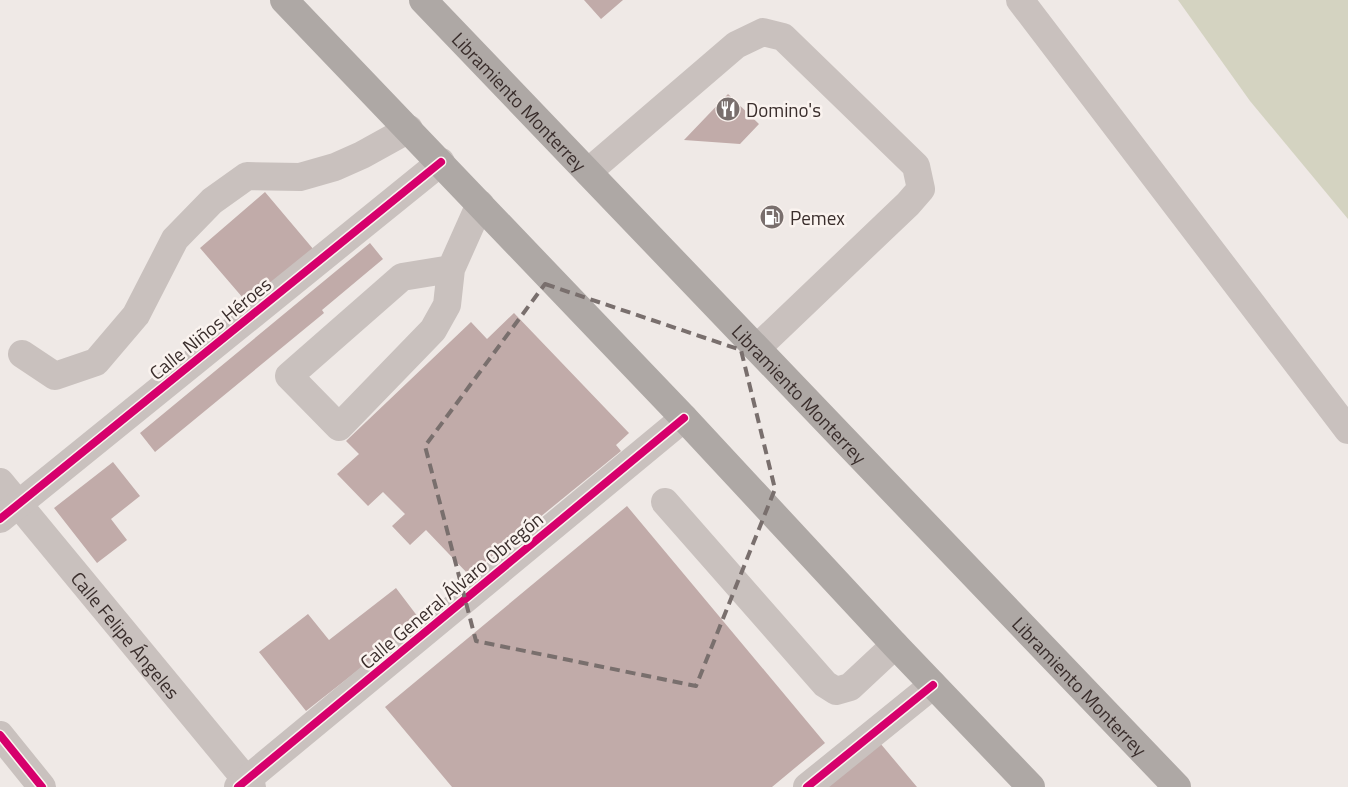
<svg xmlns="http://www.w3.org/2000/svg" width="1348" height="787" viewBox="0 0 1348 787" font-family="'Titillium Web',sans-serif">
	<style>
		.green { fill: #d4d3c1 }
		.building { fill: #c1aba9 }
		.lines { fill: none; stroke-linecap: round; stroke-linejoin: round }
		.minor { stroke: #c9c1be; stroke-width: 28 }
		.highway { stroke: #aea8a5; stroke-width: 28 }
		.cycleway-casing { stroke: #faf3ef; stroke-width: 11 }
		.cycleway { stroke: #d6006c; stroke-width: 8 }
		.marked { fill: none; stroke: #796f6d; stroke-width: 4; stroke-dasharray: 10 6; stroke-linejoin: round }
		.labels { text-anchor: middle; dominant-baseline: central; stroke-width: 5; stroke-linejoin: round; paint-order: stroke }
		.street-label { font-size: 19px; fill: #3a2e2c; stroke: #faf3ef }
		.poi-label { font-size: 19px; fill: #3a2e2c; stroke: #faf3ef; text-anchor: start }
	</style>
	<rect width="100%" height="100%" fill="#efe9e6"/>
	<path class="green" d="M 1178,0 L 1348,0 L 1348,219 L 1250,101 Z"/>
	<path class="building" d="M 584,0 L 623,0 L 601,19 Z
		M 728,94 L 759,124 L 740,144 L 684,140 Z
		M 265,192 L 314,250 L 249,305 L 200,248 Z
		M 370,243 L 383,259 L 322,310 L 324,313 L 155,452 L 140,433 Z
		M 514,313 L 629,433 L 616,445 L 621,451 L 469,575 L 426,530 L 410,545 L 392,526 L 405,514 L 383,492 L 368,506 L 337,474 L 359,454 L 346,441 L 471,322 L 487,339 Z
		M 113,462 L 140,496 L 111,519 L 127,540 L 97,563 L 54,508 Z
		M 627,506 L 825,743 L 772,787 L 452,787 L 385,707 Z
		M 396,588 L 421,621 L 306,711 L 259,652 L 308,614 L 329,640 Z
		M 880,743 L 917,787 L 828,787 Z"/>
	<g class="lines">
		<g class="minor">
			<path d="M 1020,0 L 1348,430"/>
			<path d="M 588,172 L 736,45 L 763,32 L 783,37 L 916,166 L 921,189 L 908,204 L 757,348"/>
			<path d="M 451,269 L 402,277 L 289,376 L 339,427 L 433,330 L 447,305 L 451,269 L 480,204"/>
			<path d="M 22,354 L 55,376 L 96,362 L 136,315 L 175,239 L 212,201 L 247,176 L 300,177 L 335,167 L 362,155 L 409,129"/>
			<path id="s1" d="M 0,482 L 252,787"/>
			<path d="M 665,502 L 825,684 L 836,691 L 850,687 L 895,645"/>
			<path d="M 0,519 L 441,162"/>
			<path d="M 0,735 L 42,787"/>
			<path d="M 238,787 L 684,418"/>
			<path d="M 807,787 L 933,685"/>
		</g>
		<g class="highway">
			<path d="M 284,0 L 684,418 L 895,645 L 1031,787"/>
			<path id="s2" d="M 423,0 L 1177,787"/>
		</g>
		<defs>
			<path id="cycleway" d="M 0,519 L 441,162
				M 0,735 L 42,787
				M 238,787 L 684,418
				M 807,787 L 933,685"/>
		</defs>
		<use href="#cycleway" class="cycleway-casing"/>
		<use href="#cycleway" class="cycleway"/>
	</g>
	<path class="marked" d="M 545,284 L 741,350 L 775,489 L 696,686 L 476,641 L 425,446 Z"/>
	<defs>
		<symbol id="restaurant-disc" viewBox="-11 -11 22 22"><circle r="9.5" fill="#796f6d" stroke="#faf3ef"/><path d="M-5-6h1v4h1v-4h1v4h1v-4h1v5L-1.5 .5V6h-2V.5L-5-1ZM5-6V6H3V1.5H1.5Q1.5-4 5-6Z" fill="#fff"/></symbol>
		<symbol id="fuel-disc" viewBox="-11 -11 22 22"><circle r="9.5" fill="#796f6d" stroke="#faf3ef"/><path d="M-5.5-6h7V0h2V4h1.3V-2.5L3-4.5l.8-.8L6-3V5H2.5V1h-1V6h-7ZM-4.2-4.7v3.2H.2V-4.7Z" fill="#fff"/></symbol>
	</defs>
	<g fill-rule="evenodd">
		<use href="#restaurant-disc" x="714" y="95" width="28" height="28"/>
		<use href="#fuel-disc" x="758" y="203" width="28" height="28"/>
	</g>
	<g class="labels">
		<g class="street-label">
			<text stroke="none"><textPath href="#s2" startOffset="140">Libramiento Monterrey</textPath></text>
			<text transform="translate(210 328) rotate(-39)">Calle Niños Héroes</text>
			<text stroke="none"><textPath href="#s2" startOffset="545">Libramiento Monterrey</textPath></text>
			<text transform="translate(451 590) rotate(-40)">Calle General Álvaro Obregón</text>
			<text stroke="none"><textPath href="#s1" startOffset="198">Calle Felipe Ángeles</textPath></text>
			<text stroke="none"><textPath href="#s2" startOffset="950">Libramiento Monterrey</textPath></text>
		</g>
		<g class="poi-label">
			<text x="746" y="109">Domino's</text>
			<text x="790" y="217">Pemex</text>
		</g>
	</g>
</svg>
